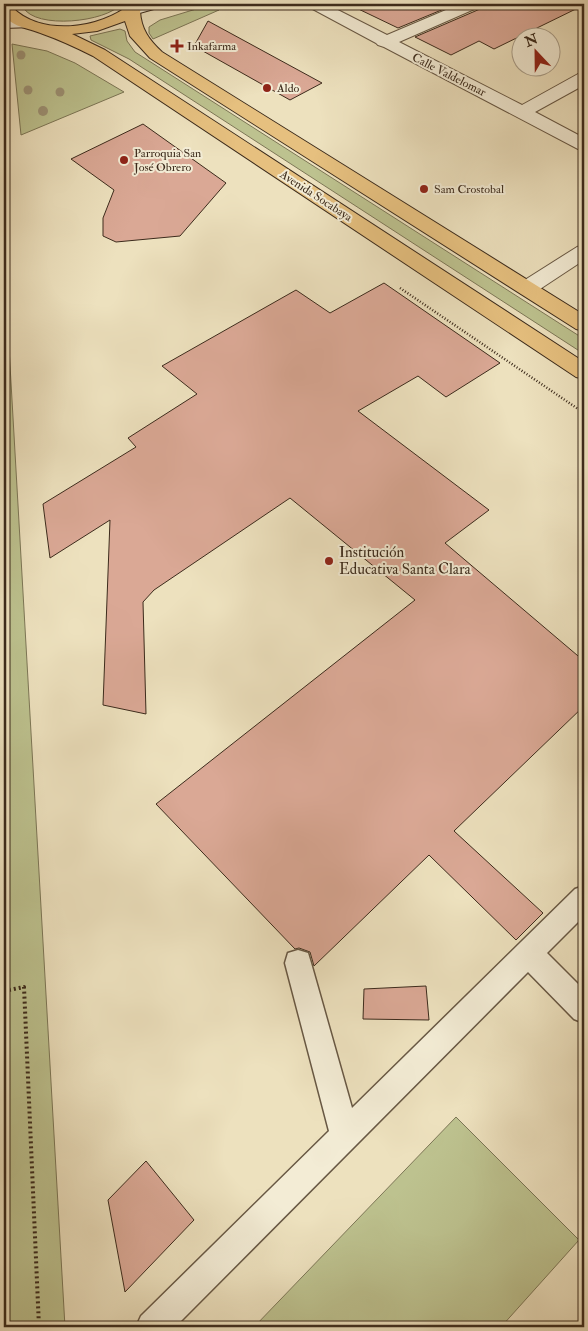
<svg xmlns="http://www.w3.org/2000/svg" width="588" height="1331" viewBox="0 0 588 1331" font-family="'IM FELL Double Pica',serif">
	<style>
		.green { fill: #bdc28f; stroke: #7c7656 }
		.building { fill: #daa895; stroke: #3c2b1c }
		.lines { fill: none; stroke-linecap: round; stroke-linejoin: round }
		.lane-casing { stroke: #685844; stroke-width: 3 }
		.street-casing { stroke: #685844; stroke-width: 2 }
		.secondary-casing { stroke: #3c2b1c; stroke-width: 2 }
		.primary-casing { stroke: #3c2b1c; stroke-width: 2 }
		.path-far1 { stroke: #3c2b1c; stroke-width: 2.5; stroke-dasharray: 1 2; stroke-linecap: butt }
		.path { stroke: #3c2b1c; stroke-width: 4; stroke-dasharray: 2 3; stroke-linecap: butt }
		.lane { fill: #f3ecd5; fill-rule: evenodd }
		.street { fill: #f3ecd5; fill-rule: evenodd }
		.secondary { fill: #f3ecd5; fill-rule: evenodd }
		.primary { fill: #e6c07f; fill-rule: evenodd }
		.tree { fill: #9d9275 }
		.poi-dot { fill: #8f2418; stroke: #f3ecd5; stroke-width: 2 }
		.labels { text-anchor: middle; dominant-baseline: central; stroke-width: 4; stroke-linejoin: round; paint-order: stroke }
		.far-poi-label { font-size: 12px; fill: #3c2b1c; stroke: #f3ecd5; text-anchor: start }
		.far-street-label { font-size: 12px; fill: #3c2b1c; stroke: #f3ecd5 }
		.poi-label { font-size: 15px; fill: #3c2b1c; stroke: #f3ecd5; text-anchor: start }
	</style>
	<rect width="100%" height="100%" fill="#ede1be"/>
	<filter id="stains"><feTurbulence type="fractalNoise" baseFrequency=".004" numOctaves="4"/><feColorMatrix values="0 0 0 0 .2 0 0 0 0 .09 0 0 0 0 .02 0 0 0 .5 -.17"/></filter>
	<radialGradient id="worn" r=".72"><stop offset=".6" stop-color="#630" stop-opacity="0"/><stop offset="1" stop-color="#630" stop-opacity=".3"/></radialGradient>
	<path class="green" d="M 24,4 L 121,4 C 107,22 35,30 23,7 Z
		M 206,6 L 219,10 L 153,39 L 149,33 L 149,27 L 160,20 Z
		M 120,29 L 125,31 L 127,41 L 135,52 L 584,339 L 584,354 L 129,59 L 91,40 L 90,36 Z
		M 12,44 L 47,51 L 75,63 L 124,92 L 21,135 Z
		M 4,260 L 65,1327 L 4,1327 Z
		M 456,1117 L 579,1240 L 501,1327 L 254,1327 Z"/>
	<path class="building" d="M 348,4 L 456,4 L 398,28 Z
		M 483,4 L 584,4 L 584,5 L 494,49 L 479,41 L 451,55 L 415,37 L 480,9 Z
		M 208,21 L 322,83 L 290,100 L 194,46 Z
		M 143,124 L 226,183 L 180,236 L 116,242 L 103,236 L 103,218 L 114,190 L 71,159 Z
		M 384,283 L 500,363 L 446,397 L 418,376 L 358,411 L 489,510 L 445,543 L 584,661 L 584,706 L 454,831 L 543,913 L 516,940 L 429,855 L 314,966 L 310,952 L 299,948 L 295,949 L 156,804 L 415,600 L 290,498 L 154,590 L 143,602 L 146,714 L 103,705 L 110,520 L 50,558 L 43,504 L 136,447 L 128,438 L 197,394 L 162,366 L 296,290 L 330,313 Z
		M 426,986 L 429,1020 L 363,1019 L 364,989 Z
		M 146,1161 L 194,1220 L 125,1292 L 108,1200 Z"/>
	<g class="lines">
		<defs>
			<path id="lane" d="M 584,886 L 584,916 L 547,953 L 584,990 L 584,1023 L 574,1019 L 528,972 L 175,1327 L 136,1327 L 141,1316 L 329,1131 L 285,963 L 288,953 L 298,950 L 308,953 L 311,963 L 352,1108 L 575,889 Z"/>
			<path id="street" d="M 307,4 L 326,4 L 387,35 L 460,4 L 481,4 L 479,7 L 399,42 L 522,105 L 578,74 L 584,73 L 584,85 L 535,112 L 584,138 L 584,150 L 578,149 L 384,47 L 378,45 L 376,43 L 309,7 Z
				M 584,245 L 584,260 L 534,293 L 527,295 L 520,293 L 517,288 L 520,283 L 577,247 Z"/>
			<path id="secondary" d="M 138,4 L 163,4 L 161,7 L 136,14 L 130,12 L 128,9 L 130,6 Z
				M 4,18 L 33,21 L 35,24 L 33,27 L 4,28 Z"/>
			<path id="primary" d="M 4,4 L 14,4 L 12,7 C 40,37 101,29 130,4 L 147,4 L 140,11 C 141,29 149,40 162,52 L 584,315 L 584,331 L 576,329 L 150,58 L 130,36 L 125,21 L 97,31 L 72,34 L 105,50 L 584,362 L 584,379 L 576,377 L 93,56 C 77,48 60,40 43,34 C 29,28 15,28 4,16 Z"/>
		</defs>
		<use href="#lane" class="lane-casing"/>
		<use href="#street" class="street-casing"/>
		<use href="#secondary" class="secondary-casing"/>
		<use href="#primary" class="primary-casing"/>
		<path class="path-far1" d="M 400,288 L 584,413"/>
		<path class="path" d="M 4,991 L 24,987 L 39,1327"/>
		<use href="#lane" class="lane"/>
		<use href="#street" class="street"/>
		<use href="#secondary" class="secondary"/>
		<use href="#primary" class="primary"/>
	</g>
	<g class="tree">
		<circle cx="21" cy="55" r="4.5"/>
		<circle cx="28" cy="90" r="4.5"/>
		<circle cx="60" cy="92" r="4.5"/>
		<circle cx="43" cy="111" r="5"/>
	</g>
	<g class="poi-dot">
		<path d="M174.5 38.5h5v5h5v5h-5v5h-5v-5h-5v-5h5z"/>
		<circle cx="267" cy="88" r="5"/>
		<circle cx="124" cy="160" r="5"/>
		<circle cx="424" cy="189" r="5"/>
		<circle cx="329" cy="561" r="5"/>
	</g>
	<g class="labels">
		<g class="far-poi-label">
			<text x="187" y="46">Inkafarma</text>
			<text x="277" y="88">Aldo</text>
			<text x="134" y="153">Parroquia San<tspan x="134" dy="14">José Obrero</tspan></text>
			<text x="434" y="189">Sam Crostobal</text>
		</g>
		<g class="far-street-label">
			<text transform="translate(449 75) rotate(27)">Calle Valdelomar</text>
			<text transform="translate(316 196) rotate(33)">Avenida Socabaya</text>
		</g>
		<g class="poi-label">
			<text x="339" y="552">Institución<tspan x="339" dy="17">Educativa Santa Clara</tspan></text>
		</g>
	</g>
	<rect width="588" height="1331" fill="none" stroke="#ede1be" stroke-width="20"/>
	<rect x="5" y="5" width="578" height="1321" fill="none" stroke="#3c2b1c" stroke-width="2.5"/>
	<rect x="10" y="10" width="568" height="1311" fill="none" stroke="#3c2b1c"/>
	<g transform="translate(536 52) rotate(338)"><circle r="24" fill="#f3ecd5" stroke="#aa9f8b"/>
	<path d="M0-4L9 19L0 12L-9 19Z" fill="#8f2418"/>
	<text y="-8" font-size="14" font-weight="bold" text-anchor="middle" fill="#3c2b1c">N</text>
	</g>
	<rect width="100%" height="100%" filter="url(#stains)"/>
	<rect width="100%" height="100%" fill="url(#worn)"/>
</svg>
